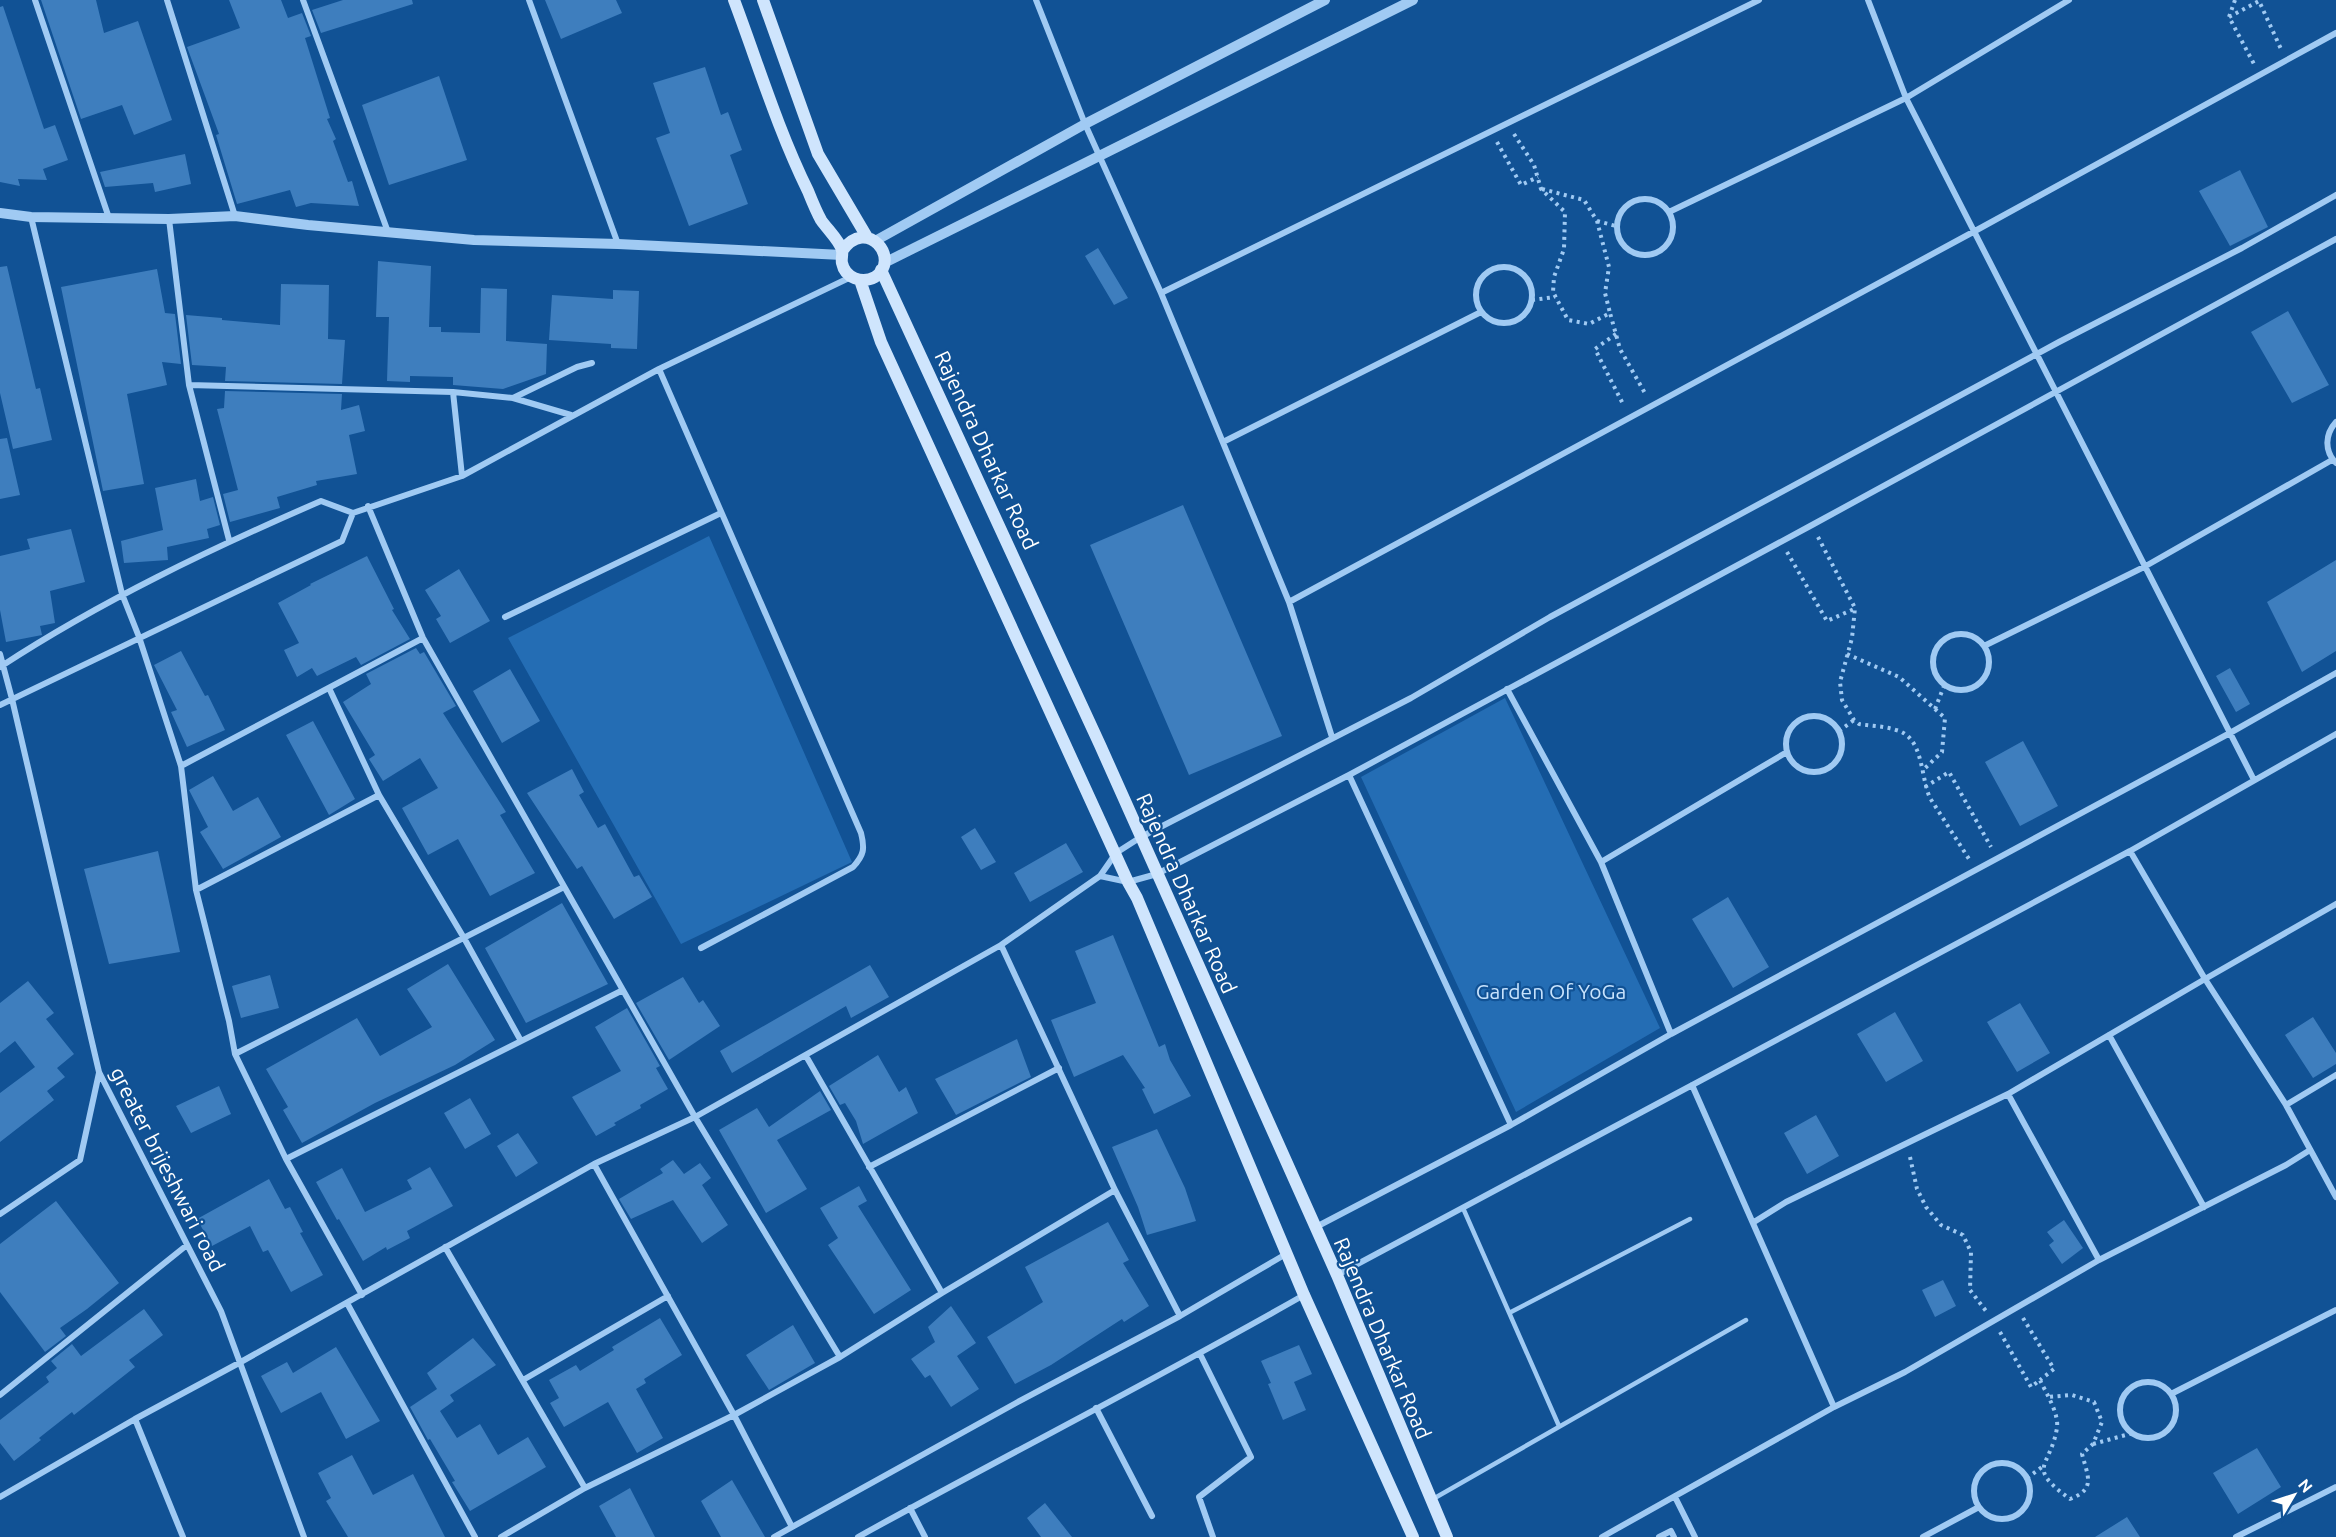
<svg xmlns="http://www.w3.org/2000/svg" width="2336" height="1537" viewBox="0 0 2336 1537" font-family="Ubuntu,sans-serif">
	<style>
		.green { fill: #246db4 }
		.building { fill: #3e7ebe }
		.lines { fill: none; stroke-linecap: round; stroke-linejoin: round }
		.path { stroke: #a0caf3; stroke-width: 4; stroke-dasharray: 3 4.5; stroke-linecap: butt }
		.service { stroke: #a0caf3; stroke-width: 4.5 }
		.minor { stroke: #a0caf3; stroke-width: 6 }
		.tertiary { stroke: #a0caf3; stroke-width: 10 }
		.secondary { stroke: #cfe5fd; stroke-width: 12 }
		.labels { text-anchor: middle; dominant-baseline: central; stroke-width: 4.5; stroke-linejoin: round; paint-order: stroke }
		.street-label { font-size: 21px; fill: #fff; stroke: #115295 }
		.park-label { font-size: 21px; fill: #c8e3fd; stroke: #115295 }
	</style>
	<rect width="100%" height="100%" fill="#115295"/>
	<path class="green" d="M 709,536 L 852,862 L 681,944 L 508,638 Z
		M 1505,698 L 1660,1028 L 1516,1112 L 1361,777 Z"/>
	<path class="building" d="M 41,0 L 96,0 L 104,33 L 138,21 L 172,120 L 134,135 L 122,105 L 81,119 Z
		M 229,0 L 281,0 L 288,18 L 302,13 L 311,36 L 305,38 L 330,118 L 327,119 L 336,139 L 333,141 L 348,182 L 352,181 L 359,206 L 311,203 L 296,207 L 290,190 L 237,204 L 216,135 L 219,134 L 187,47 L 240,28 Z
		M 343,0 L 412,0 L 413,4 L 321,33 L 312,10 Z
		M 545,0 L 616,0 L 622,13 L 561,39 Z
		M 3,6 L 44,129 L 55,125 L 68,160 L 43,169 L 47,180 L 18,179 L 20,186 L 0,182 L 0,7 Z
		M 705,67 L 721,115 L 728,112 L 742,150 L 730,155 L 748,204 L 689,226 L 656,138 L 670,133 L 653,83 Z
		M 439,76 L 467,160 L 389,185 L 362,105 Z
		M 185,154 L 191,184 L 155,192 L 153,183 L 105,187 L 100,172 Z
		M 2240,170 L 2268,227 L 2230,246 L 2199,191 Z
		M 1098,248 L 1128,298 L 1114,305 L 1085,256 Z
		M 378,261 L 431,266 L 429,327 L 441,327 L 441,332 L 480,333 L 481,288 L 507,289 L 506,341 L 547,344 L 546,374 L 503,389 L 453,385 L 453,377 L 410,376 L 410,382 L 387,381 L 389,317 L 376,317 Z
		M 7,266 L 36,389 L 40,388 L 52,440 L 13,449 L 0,393 L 0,267 Z
		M 157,269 L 165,313 L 175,314 L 181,364 L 162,362 L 167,385 L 127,394 L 144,484 L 103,491 L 61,287 Z
		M 281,284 L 329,285 L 328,339 L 345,340 L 342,384 L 225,381 L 226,367 L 192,365 L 186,315 L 222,318 L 222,320 L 280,325 Z
		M 613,290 L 639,291 L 637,349 L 611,348 L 611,344 L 549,340 L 552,295 L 613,299 Z
		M 2288,311 L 2329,385 L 2292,403 L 2251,332 Z
		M 225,391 L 342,394 L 341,410 L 359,405 L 365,431 L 349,435 L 357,474 L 316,481 L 317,485 L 277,497 L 280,508 L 230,522 L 223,494 L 238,490 L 217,409 L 224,408 Z
		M 7,438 L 20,495 L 0,499 L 0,439 Z
		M 196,479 L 200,501 L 213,497 L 220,525 L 207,529 L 209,538 L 167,547 L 168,560 L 124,563 L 121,541 L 163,530 L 155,488 Z
		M 1183,505 L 1282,736 L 1189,775 L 1090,545 Z
		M 71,529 L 85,582 L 50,591 L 55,623 L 40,626 L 42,635 L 6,642 L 0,610 L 0,556 L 30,549 L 27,539 Z
		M 367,556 L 394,609 L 392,610 L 410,639 L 361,665 L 356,657 L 317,676 L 312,668 L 297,677 L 284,650 L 299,643 L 278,603 L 311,585 L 310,584 Z
		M 2336,560 L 2336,651 L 2302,672 L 2267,602 Z
		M 459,569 L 490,621 L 450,643 L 436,619 L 441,616 L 425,590 Z
		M 416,648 L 420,654 L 424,652 L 456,706 L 443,713 L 506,812 L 500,815 L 535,873 L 490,896 L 458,839 L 428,855 L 402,808 L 438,788 L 420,758 L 383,781 L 369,759 L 375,755 L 343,702 L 371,684 L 366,674 Z
		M 181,651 L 205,696 L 208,695 L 225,730 L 187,747 L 171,712 L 177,710 L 154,665 Z
		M 2230,668 L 2250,704 L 2236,712 L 2216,676 Z
		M 510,669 L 540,721 L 502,743 L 473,691 Z
		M 313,721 L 355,799 L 329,815 L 286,735 Z
		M 2023,741 L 2058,806 L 2020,826 L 1985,762 Z
		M 572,769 L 584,792 L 579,795 L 598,828 L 605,824 L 634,877 L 639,875 L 652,897 L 614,919 L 582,866 L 577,869 L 527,793 Z
		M 213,776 L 233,811 L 258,797 L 281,837 L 223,869 L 200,832 L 208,827 L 189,790 Z
		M 975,828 L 996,862 L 981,870 L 961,837 Z
		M 1066,843 L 1083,872 L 1030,902 L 1014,873 Z
		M 158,851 L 180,952 L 109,964 L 84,869 Z
		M 1728,897 L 1769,967 L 1733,988 L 1692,919 Z
		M 562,903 L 608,984 L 526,1023 L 485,948 Z
		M 1113,935 L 1159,1047 L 1165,1044 L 1170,1060 L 1191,1096 L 1154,1114 L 1142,1089 L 1145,1088 L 1123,1055 L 1074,1077 L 1051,1020 L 1096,1003 L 1075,951 Z
		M 448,964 L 495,1040 L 455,1065 L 375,1103 L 302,1143 L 283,1110 L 288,1107 L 266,1069 L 357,1018 L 380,1056 L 432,1027 L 407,989 Z
		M 870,965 L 889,997 L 851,1018 L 846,1006 L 732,1073 L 720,1051 Z
		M 270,975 L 279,1008 L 241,1018 L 232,986 Z
		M 683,977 L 699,1003 L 703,1000 L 720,1026 L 669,1060 L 636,1003 Z
		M 28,981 L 54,1013 L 46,1019 L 74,1054 L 57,1068 L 65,1077 L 47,1091 L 54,1100 L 0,1142 L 0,1093 L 35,1067 L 15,1041 L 0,1053 L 0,1003 Z
		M 2020,1003 L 2050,1053 L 2017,1072 L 1987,1022 Z
		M 627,1008 L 660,1066 L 656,1068 L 668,1089 L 640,1105 L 641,1108 L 614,1123 L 616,1125 L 596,1136 L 572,1097 L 621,1071 L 595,1027 Z
		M 1895,1012 L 1923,1061 L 1886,1082 L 1857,1034 Z
		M 2313,1017 L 2336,1053 L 2336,1064 L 2313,1078 L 2285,1035 Z
		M 1017,1039 L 1031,1077 L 956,1115 L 935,1079 Z
		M 878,1055 L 899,1092 L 906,1087 L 918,1113 L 863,1144 L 856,1121 L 845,1103 L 840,1105 L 829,1086 Z
		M 219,1086 L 231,1114 L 191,1133 L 176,1106 Z
		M 820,1091 L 831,1110 L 777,1140 L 807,1189 L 766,1213 L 719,1130 L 757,1108 L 769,1127 Z
		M 470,1098 L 491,1134 L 465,1149 L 444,1113 Z
		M 1816,1115 L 1839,1156 L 1807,1174 L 1784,1133 Z
		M 1157,1129 L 1185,1188 L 1196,1221 L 1147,1235 L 1138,1207 L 1112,1147 Z
		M 518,1133 L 538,1163 L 516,1177 L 497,1146 Z
		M 673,1160 L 684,1174 L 700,1163 L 711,1178 L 702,1185 L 728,1225 L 702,1243 L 673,1200 L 631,1219 L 619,1199 L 663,1173 L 660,1169 Z
		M 430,1167 L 453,1206 L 407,1231 L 410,1238 L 387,1250 L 386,1247 L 363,1261 L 339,1219 L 337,1220 L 316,1182 L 342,1168 L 365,1212 L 412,1189 L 407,1180 Z
		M 269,1179 L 285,1209 L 290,1207 L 303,1232 L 300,1233 L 323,1275 L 291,1292 L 268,1250 L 263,1252 L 250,1226 L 212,1246 L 197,1219 Z
		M 859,1186 L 867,1201 L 858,1206 L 911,1290 L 874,1314 L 828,1245 L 838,1238 L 820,1208 Z
		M 56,1201 L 119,1283 L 87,1309 L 60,1328 L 66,1336 L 45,1352 L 0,1292 L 0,1244 Z
		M 2064,1220 L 2083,1248 L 2062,1264 L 2049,1245 L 2054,1241 L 2047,1232 Z
		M 1108,1222 L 1129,1260 L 1123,1263 L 1149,1306 L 1124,1322 L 1122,1319 L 1051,1365 L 1015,1384 L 987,1337 L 1043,1302 L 1025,1267 Z
		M 1943,1280 L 1956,1306 L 1935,1317 L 1922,1290 Z
		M 951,1306 L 976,1343 L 957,1356 L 979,1389 L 951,1407 L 930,1375 L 925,1378 L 911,1359 L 935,1342 L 928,1327 Z
		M 144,1309 L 163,1335 L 129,1360 L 135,1367 L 74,1415 L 72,1412 L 39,1438 L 41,1440 L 14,1461 L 0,1443 L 0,1420 L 49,1382 L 46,1377 L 57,1368 L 51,1361 L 72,1344 L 81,1356 Z
		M 660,1318 L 682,1355 L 644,1379 L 646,1383 L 636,1389 L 663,1438 L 637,1453 L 608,1402 L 564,1427 L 550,1403 L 559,1398 L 549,1380 L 576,1365 L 580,1371 L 614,1350 L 612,1347 Z
		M 793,1325 L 815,1363 L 769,1390 L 746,1355 Z
		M 473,1338 L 496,1365 L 450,1395 L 454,1401 L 440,1411 L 457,1438 L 480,1424 L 498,1455 L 528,1437 L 546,1467 L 470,1511 L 452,1482 L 455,1481 L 430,1439 L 428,1440 L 410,1407 L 437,1389 L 427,1373 Z
		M 1299,1345 L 1312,1374 L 1294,1382 L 1306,1410 L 1283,1420 L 1268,1384 L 1271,1383 L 1261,1361 Z
		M 336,1347 L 380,1421 L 346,1439 L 321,1392 L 281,1413 L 261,1376 L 287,1362 L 293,1373 Z
		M 2257,1448 L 2281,1487 L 2238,1514 L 2213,1473 Z
		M 352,1455 L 373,1495 L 413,1474 L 445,1537 L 348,1537 L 326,1501 L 331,1498 L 318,1473 Z
		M 732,1480 L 765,1537 L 721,1537 L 701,1501 Z
		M 630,1488 L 655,1537 L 616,1537 L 599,1506 Z
		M 1045,1503 L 1072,1537 L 1041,1537 L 1027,1518 Z
		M 2127,1517 L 2140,1537 L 2095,1537 Z"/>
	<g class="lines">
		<path class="path" d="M 2235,0 L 2229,17 L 2254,64
			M 2229,17 L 2259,1 L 2281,49
			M 1514,134 L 1534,165 L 1541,189 L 1565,212 L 1564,249 L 1554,277 L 1553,292 L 1568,320 L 1589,324 L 1610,313 L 1620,349 L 1646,395
			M 1497,142 L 1521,185 L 1538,177
			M 1542,189 L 1584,200 L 1597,221 L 1609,267 L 1605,293 L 1610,313
			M 1597,221 L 1616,226
			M 1532,300 L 1555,297
			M 1616,334 L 1595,349 L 1624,406
			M 1818,537 L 1855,608 L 1852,638 L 1840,682 L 1842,700 L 1854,720 L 1859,724 C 1871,726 1884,726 1896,730 C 1924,737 1920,776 1930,798 L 1969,859
			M 1787,552 L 1827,621 L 1854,609
			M 1847,654 L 1899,677 L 1945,718 L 1942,752 L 1922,771
			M 1935,709 L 1944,686
			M 1839,731 L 1854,720
			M 1925,787 L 1949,772 L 1991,847
			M 1910,1157 L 1917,1189 L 1926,1207 L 1941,1225 L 1963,1235 L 1971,1252 L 1970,1290 L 1986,1311
			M 2023,1318 L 2054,1369 L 2040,1380
			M 2000,1332 L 2031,1387 L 2040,1380 C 2046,1393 2059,1413 2057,1428 C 2050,1469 2025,1466 2070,1499 C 2096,1489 2088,1477 2082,1454 L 2093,1444 L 2102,1422 L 2094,1402 L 2072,1395 L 2048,1397
			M 2093,1444 L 2133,1433
			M 2027,1478 L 2042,1467"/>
		<path class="service" d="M 1463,1208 L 1559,1426
			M 1511,1312 L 1690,1219
			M 1433,1499 L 1746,1320"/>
		<path class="minor" d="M 35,0 L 109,218
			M 167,0 L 235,216
			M 303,0 L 388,232
			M 529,0 L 618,244
			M 1036,0 L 1085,124 L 1161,293 L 1289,602 L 1332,737
			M 1868,0 L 1906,98 L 2254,780
			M1617 227a28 28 0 1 1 56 0a28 28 0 1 1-56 0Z
			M 1669,212 L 1906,98 L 2069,0
			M 31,217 L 122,594 L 139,637 L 181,766 L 196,890 L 229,1021 L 235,1054 L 286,1159 L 362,1295
			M 169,219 L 189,385 L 229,540
			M1476 295a28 28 0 1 1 56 0a28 28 0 1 1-56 0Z
			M 1161,293 L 1759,0
			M 659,369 L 861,833 C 865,849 864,855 853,867 L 701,948
			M 189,385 L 453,392 L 513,398 L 571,415
			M 453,392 L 462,476
			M 513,398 L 577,367 L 592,363
			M 2336,422 C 2325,434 2324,451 2336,463
			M 1223,442 L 1481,312
			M 368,506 L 423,638 L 695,1117 L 840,1357
			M 1289,602 L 1975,231 L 2336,33
			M 505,617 L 721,513
			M1933 662a28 28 0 1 1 56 0a28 28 0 1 1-56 0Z
			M 1984,646 L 2144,567 L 2332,460
			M 0,654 L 12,699 L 99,1072 L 221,1311 L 304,1537
			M 0,667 C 101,601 210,549 321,501 L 353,513 L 462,476 L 659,369 L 851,277
			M 329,688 L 379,795 L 464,938 L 521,1041
			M 1507,689 L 1601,862 L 1671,1034
			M 0,705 L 342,541 L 353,513
			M1786 744a28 28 0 1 1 56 0a28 28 0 1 1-56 0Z
			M 181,766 L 423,638
			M 1349,775 L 1511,1125
			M 2130,851 L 2205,979 L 2336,904
			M 1601,862 L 1787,752
			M 1100,876 L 1128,882 L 1157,874 L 1349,775 L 1812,525 L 2336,239
			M 196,890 L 379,795
			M 1001,945 L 1115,1190
			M 2109,1035 L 2204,1207
			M 235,1054 L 564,887
			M 806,1056 L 942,1293
			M 2336,1075 L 2286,1105 L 2336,1197
			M 1692,1085 L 1834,1407
			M 2008,1094 L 2205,979 L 2286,1105
			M 286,1159 L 623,990
			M 594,1164 L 734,1415 L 792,1527
			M 869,1167 L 1059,1068
			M 0,1214 L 80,1160 L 99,1073
			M 1316,1227 L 1511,1125 L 1671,1034 L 2230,733 L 2336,673
			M 445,1247 L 585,1488
			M 2099,1260 L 2286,1165 L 2310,1150
			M 1337,1275 L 2130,851 L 2336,734
			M 347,1303 L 475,1537
			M 1200,1354 L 1251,1457 L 1199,1497 L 1213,1537
			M 523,1380 L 668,1296
			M2120 1410a28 28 0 1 1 56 0a28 28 0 1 1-56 0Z
			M 2171,1394 L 2336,1310
			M 0,1395 L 187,1245
			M 1096,1408 L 1152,1516
			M1974 1491a28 28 0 1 1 56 0a28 28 0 1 1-56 0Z
			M 0,1497 L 135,1419
			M 1675,1497 L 1695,1537
			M 910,1508 L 925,1537
			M 183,1537 L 135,1419 L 239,1363 L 594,1164 L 695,1117 L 1001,945 L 1100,876 L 1116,853 L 1141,837 L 1411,698 L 1550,617 L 2059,342 L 2242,248 L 2336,195
			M 501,1537 L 585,1488 L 734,1415 L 840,1357 L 942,1293 L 1115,1190 L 1180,1316
			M 774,1537 L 1016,1403 L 1180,1316 L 1286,1254
			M 858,1537 C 1006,1455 1157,1379 1304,1295
			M 1602,1537 L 1834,1407 L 1905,1372 L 2099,1260 L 2008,1094 L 1786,1202 L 1754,1222
			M 1659,1537 L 1671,1531 L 1674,1537
			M 1923,1537 L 1979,1507
			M 2236,1537 L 2336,1487"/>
		<path class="tertiary" d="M 0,213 L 31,217 L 169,219 L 235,216 L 308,225 L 474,240 L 618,244 L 842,255
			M 875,241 L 1085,124 L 1325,0
			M 884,263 L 1413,0"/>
		<path class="secondary" d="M 734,0 C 758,64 778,130 808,191 C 812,201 816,211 821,220 C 827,229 839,240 842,250 C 843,254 841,259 842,263 C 845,278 862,284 875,277 C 902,260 867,215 842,251
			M 763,0 L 818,154 L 867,237
			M 881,270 L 1100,745 L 1337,1275 L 1447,1537
			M 860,280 L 881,342 L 1128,882 L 1137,898 L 1304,1295 L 1413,1537"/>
	</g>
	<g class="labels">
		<g class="street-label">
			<text transform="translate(987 450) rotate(65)">Rajendra Dharkar Road</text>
			<text transform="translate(1187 893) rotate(66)">Rajendra Dharkar Road</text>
			<text transform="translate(168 1169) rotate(63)">greater brijeshwari road</text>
			<text transform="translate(1383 1338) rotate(67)">Rajendra Dharkar Road</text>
		</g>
		<g class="park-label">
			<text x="1551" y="991">Garden Of YoGa</text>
		</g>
	</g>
	<g transform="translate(2294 1495) rotate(51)" stroke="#115295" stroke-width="4.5" paint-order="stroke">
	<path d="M0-4.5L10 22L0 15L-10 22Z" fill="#ffffff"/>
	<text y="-9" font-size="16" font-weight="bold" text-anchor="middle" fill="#ffffff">N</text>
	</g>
</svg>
